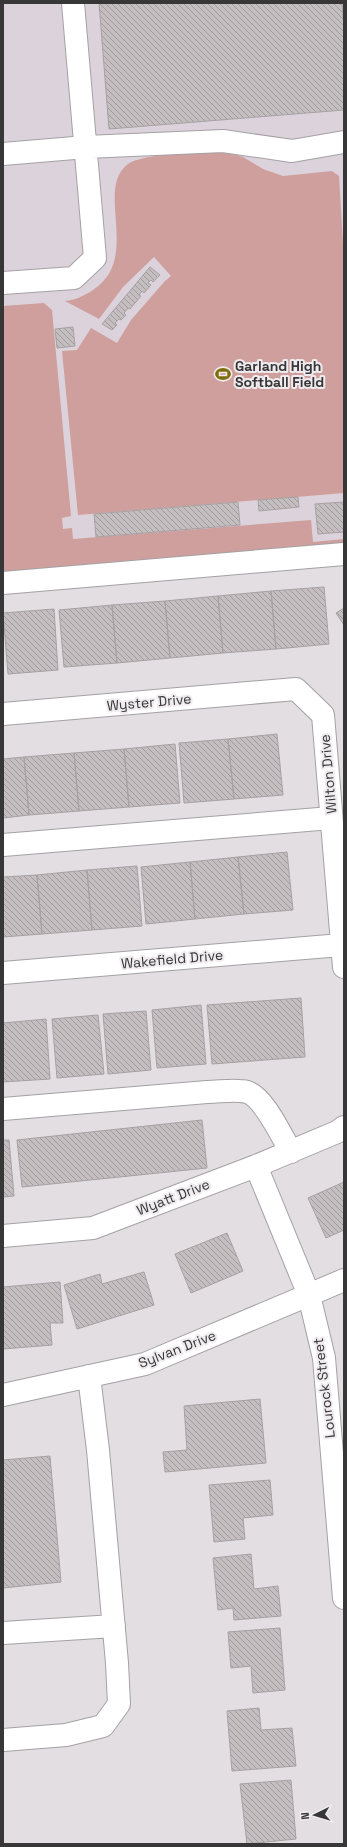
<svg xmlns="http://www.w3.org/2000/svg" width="347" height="1847" viewBox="0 0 347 1847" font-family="'Space Grotesk',sans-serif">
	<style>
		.built { fill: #dcd2db }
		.green { fill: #cf9f9d }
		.building { fill: url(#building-back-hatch); stroke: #a6a1a3 }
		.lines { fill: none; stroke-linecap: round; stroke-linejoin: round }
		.minor-casing { stroke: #a4a1a4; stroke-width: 24 }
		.minor { stroke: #fff; stroke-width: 22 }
		.labels { text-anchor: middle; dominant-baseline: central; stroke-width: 4; stroke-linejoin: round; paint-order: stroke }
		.poi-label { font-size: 14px; font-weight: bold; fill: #383738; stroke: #efebee; text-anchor: start }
		.street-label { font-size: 14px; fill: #383738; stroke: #efebee }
	</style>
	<defs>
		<pattern id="building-back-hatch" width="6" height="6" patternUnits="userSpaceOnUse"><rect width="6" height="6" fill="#c4bec0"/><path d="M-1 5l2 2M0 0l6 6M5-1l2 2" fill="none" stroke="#a09b9d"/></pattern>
	</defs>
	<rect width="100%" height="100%" fill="#e2dee1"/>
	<path class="built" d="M 3,3 L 344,3 L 344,540 L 3,572 Z"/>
	<path class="green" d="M 222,151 L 243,157 L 263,169 L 283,176 L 332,171 L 339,176 L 344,260 L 344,493 L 78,515 L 62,351 L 77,350 L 91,328 L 117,343 L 131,320 L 165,281 L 171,276 L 154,257 L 123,287 L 99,319 L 65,301 C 75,300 84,296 93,290 C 142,258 94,189 128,164 C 144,153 200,153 222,151 Z
		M 44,303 L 52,310 L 71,516 L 62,518 L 63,529 L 72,528 L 73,539 L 311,520 L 313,542 L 344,539 L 344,547 L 3,576 L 3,306 Z"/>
	<path class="building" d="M 99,3 L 342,3 L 344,28 L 344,110 L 109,129 Z
		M 150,267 L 160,275 L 153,282 L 151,280 L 148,283 L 151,285 L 144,293 L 142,291 L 139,295 L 141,296 L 130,309 L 128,308 L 124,313 L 126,315 L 121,320 L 119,319 L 115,323 L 117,325 L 112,330 L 102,324 Z
		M 73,327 L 75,346 L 57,348 L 55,329 Z
		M 298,497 L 299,507 L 259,511 L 258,500 Z
		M 238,502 L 240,525 L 96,537 L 94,514 Z
		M 344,502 L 344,532 L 318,534 L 315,504 Z
		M 324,587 L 329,644 L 276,649 L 271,591 Z
		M 271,591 L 276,649 L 223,653 L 218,596 Z
		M 218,596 L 223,653 L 170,658 L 165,601 Z
		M 165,601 L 170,658 L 117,663 L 112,605 Z
		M 112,605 L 117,663 L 64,667 L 59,610 Z
		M 344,608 L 344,625 L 336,613 Z
		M 54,609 L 58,670 L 8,674 L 3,613 Z
		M 277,734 L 283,795 L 234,799 L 228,739 Z
		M 228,739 L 234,799 L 184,803 L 179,743 Z
		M 175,744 L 180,803 L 129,807 L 124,749 Z
		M 124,749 L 129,807 L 79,811 L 74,753 Z
		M 74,753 L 79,811 L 29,815 L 24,757 Z
		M 24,757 L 29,815 L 3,818 L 3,759 Z
		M 287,852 L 293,910 L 244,914 L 238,857 Z
		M 238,857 L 244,914 L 195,919 L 190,862 Z
		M 190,862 L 195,919 L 146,924 L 141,867 Z
		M 137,866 L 142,926 L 92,930 L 87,870 Z
		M 87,870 L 92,930 L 42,934 L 37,875 Z
		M 37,875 L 42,934 L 3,937 L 3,877 Z
		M 301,998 L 305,1057 L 212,1064 L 207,1005 Z
		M 201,1005 L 206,1064 L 157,1068 L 152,1010 Z
		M 146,1011 L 151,1070 L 108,1074 L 103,1014 Z
		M 98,1015 L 104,1074 L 57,1078 L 52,1019 Z
		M 46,1019 L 50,1079 L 3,1082 L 3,1023 Z
		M 202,1120 L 207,1168 L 22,1187 L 17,1140 Z
		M 3,1140 L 9,1140 L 14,1196 L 3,1197 Z
		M 344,1182 L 344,1230 L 326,1238 L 308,1198 Z
		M 227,1233 L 243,1271 L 191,1293 L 175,1254 Z
		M 144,1272 L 154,1305 L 77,1329 L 64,1285 L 100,1274 L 102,1284 Z
		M 60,1282 L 63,1323 L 50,1323 L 52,1345 L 3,1349 L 3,1287 Z
		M 260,1399 L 266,1463 L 165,1472 L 163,1452 L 187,1450 L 184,1406 Z
		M 50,1456 L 61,1582 L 3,1588 L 3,1460 Z
		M 270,1480 L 273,1515 L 243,1518 L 245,1539 L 214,1542 L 209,1485 Z
		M 251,1554 L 254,1589 L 278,1586 L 281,1616 L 234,1620 L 233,1608 L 218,1610 L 213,1558 Z
		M 280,1628 L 285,1690 L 253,1693 L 251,1666 L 231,1668 L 228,1632 Z
		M 259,1708 L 261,1730 L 292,1728 L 296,1766 L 232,1771 L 227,1711 Z
		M 291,1780 L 296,1839 L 247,1844 L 240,1784 Z"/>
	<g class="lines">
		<defs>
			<path id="minor" d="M 3,154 L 86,147 L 223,141 L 292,151 L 344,142
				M 3,283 L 74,278 L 95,258 L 73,3
				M 3,583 L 344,554
				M 3,714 L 296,689 L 323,715 L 344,967
				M 3,845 L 331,818
				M 3,973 L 341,945
				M 3,1109 L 207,1092 C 220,1092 235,1089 247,1092 C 264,1097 282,1137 291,1152
				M 256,1166 L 309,1295 L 324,1358 L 344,1598
				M 3,1236 L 93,1228 L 256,1166 L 337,1132 L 344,1127
				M 3,1395 L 145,1364 L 344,1280
				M 3,1633 L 114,1626
				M 3,1740 L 66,1735 L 103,1726 L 119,1704 L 117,1663 L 98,1450 L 89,1376"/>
		</defs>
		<use href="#minor" class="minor-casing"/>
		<use href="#minor" class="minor"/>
	</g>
	<defs>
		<symbol id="stadium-bare" viewBox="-9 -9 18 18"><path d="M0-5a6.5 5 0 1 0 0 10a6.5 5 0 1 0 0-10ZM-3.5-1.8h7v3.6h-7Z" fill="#7e6e0b" stroke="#efebee" stroke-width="2.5" paint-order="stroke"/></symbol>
	</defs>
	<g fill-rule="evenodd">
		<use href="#stadium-bare" x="212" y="363" width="22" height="22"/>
	</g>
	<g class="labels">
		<g class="poi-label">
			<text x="235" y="366">Garland High<tspan x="235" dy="16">Softball Field</tspan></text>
		</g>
		<g class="street-label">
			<text transform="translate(149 702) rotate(-5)">Wyster Drive</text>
			<text transform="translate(328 774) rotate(-95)">Wilton Drive</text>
			<text transform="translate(172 959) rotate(-5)">Wakefield Drive</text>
			<text transform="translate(173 1197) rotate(-21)">Wyatt Drive</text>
			<text transform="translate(177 1349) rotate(-21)">Sylvan Drive</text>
			<text transform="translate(324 1388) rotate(-97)">Lourock Street</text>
		</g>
	</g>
	<rect width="347" height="1847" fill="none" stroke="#383738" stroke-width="8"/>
	<g transform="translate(315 1815) rotate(265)" stroke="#efebee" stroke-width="3" paint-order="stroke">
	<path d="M0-3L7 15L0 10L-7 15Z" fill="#383738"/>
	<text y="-6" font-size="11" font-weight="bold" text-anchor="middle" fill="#383738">N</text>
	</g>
</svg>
